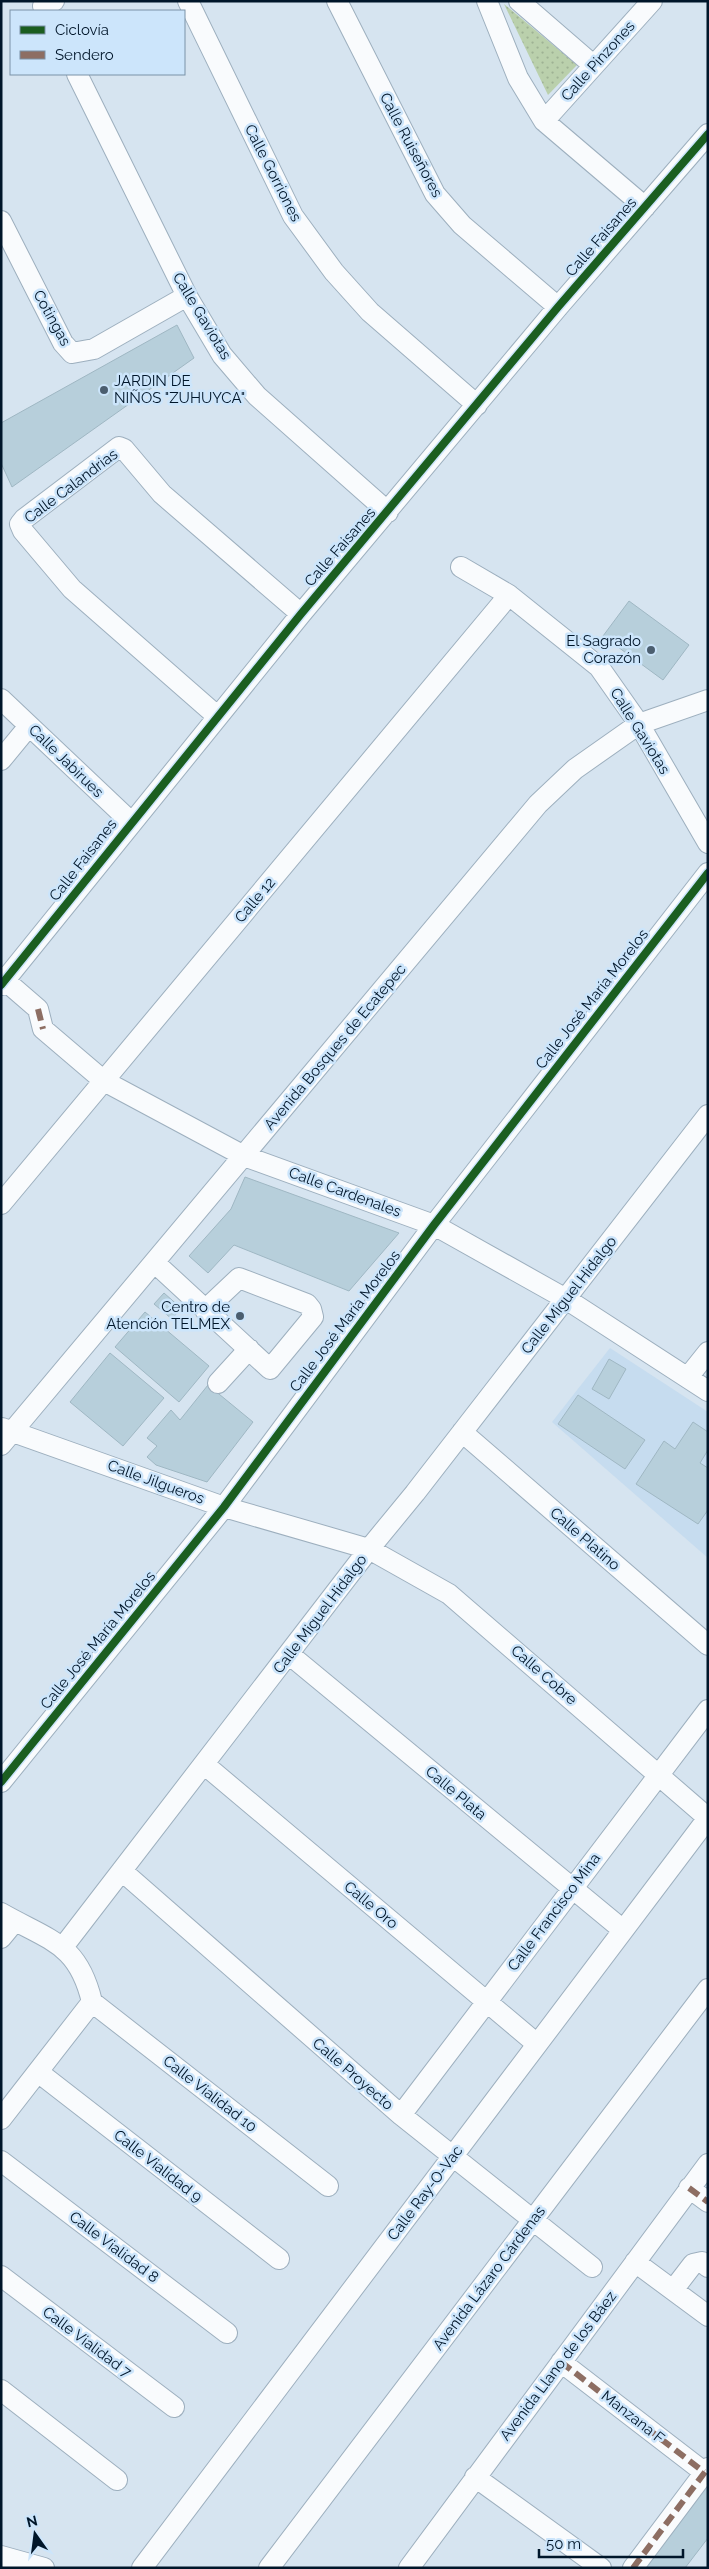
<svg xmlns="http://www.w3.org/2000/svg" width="709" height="2569" viewBox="0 0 709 2569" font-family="Raleway,sans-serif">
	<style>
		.built { fill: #c6dcef }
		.park { fill: url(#park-dots) }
		.building { fill: #b7cfdb; stroke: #9fb7c3 }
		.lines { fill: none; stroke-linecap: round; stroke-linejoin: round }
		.minor-casing { stroke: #9dafbe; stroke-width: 22 }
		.minor { stroke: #f9fbfd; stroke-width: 20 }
		.quiet { stroke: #8d6e63; stroke-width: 6; stroke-dasharray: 12 6; stroke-linecap: butt }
		.cycleway-casing { stroke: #cce5fb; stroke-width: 11 }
		.cycleway { stroke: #1b5e20; stroke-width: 8 }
		.poi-dot { fill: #4b5e6f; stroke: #cce5fb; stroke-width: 2 }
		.labels { text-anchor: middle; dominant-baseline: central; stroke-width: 5; stroke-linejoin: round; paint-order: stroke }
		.street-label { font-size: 15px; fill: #00162a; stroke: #cce5fb }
		.poi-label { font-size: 15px; fill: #00162a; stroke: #cce5fb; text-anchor: end }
	</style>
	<defs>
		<pattern id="park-dots" width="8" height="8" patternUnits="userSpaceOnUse" patternTransform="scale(1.25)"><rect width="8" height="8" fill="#bad0ac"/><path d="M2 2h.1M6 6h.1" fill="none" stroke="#9eb294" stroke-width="1.8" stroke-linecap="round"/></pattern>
	</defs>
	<rect width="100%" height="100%" fill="#d6e4f0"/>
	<path class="built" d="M 610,1348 L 708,1412 L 708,1558 L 552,1422 Z"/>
	<path class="park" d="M 504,4 L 577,65 L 548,95 Z"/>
	<path class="building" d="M 177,325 L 194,358 L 12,487 L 1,463 L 1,423 Z
		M 629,601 L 689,645 L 663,680 L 603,636 Z
		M 245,1177 L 399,1233 L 349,1291 L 234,1245 L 208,1273 L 189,1256 L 231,1209 Z
		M 164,1293 L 181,1308 L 172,1319 L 154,1304 Z
		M 145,1312 L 209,1366 L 179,1402 L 115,1347 Z
		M 110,1353 L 164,1398 L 123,1446 L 70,1402 Z
		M 609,1359 L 626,1369 L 609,1399 L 592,1389 Z
		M 208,1385 L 253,1422 L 207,1482 L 156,1465 L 147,1457 L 157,1446 L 147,1438 L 171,1410 L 180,1420 Z
		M 578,1395 L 645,1440 L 625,1469 L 558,1424 Z
		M 693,1422 L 708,1432 L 708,1450 L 700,1463 L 708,1468 L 708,1510 L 698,1524 L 636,1484 L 664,1441 L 675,1449 Z
		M 708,2485 L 708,2538 L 685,2568 L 648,2568 L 645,2566 Z"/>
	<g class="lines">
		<defs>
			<path id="minor" d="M 188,1 L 293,216 L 334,272 L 370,312 L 477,405
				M 337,1 L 435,194 L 462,225 L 558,307
				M 487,1 L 518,78 L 544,121 L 645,207
				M 519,1 L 593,65
				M 43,6 L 54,1
				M 77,74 L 187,296 L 222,355 L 257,396 L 388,512
				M 544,121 L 652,1
				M 1,221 L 63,343 L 72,353 L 94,349 L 187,296
				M 461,567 L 509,595 L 599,667 L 639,724 L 708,843
				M 1,699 L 131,822
				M 217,716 L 72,589 L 23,531 L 20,524 L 24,519 L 119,447 L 124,449 L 162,494 L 301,614
				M 1,760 L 29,726
				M 1,977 L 38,1009 L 43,1029 L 104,1081 L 244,1156 L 434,1225 L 566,1299 L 708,1391
				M 1,985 L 301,614 L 558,307 L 708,134
				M 1,1204 L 509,595
				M 155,1263 C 193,1298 231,1333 270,1369 L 313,1317 L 311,1309 L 307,1304 L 239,1278 L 205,1310
				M 688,1377 L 708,1352
				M 218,1383 L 249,1349
				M 2,1428 L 224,1507 L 369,1549 L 449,1594 L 708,1818
				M 462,1432 L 708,1645
				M 1,1445 L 538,804 L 575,769 L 639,724 L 708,700
				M 290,1655 L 623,1930
				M 205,1765 L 537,2044
				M 1,1782 L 224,1507 L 434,1225 L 708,873
				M 122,1871 L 401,2115 L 592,2267
				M 1,1913 C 50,1941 78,1943 92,2002
				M 1,1938 L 15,1921
				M 63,1947 L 369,1549 L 415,1493 L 708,1115
				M 92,2002 L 328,2186
				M 38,2072 L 279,2259
				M 401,2115 L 708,1710
				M 1,2119 L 92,2002
				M 1,2161 L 227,2333
				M 689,2188 L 708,2202
				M 635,2262 L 708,2316
				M 1,2276 L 174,2407
				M 673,2290 L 693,2264 L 702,2262 L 708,2267
				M 561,2362 L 704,2472
				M 1,2390 L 117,2480
				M 475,2477 L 601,2568
				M 1,2556 L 44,2568
				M 142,2568 L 708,1818
				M 269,2568 L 708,1989
				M 409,2568 L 708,2164
				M 633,2568 L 708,2468"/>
		</defs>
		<use href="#minor" class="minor-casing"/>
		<use href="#minor" class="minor"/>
		<path class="quiet" d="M 38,1009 L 43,1029
			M 689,2188 L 708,2202
			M 561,2362 L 704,2472
			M 633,2568 L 708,2468"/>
		<defs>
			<path id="cycleway" d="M 1,985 L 301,614 L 558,307 L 708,134
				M 1,1782 L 224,1507 L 434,1225 L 708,873"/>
		</defs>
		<use href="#cycleway" class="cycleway-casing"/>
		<use href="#cycleway" class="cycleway"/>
	</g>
	<g class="poi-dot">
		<circle cx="104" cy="390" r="5"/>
		<circle cx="651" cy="650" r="5"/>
		<circle cx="240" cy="1316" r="5"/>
	</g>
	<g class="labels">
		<g class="street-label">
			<text transform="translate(598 61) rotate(-48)">Calle Pinzones</text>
			<text transform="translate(411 145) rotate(62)">Calle Ruiseñores</text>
			<text transform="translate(273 173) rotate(63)">Calle Gorriones</text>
			<text transform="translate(601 237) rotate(-49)">Calle Faisanes</text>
			<text transform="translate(202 316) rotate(59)">Calle Gaviotas</text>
			<text transform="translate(52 318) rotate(61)">Cotingas</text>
			<text transform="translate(71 486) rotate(-37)">Calle Calandrias</text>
			<text transform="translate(340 547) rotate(-49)">Calle Faisanes</text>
			<text transform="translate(640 731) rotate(58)">Calle Gaviotas</text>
			<text transform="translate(66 761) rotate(44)">Calle Jabirues</text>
			<text transform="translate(83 860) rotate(-52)">Calle Faisanes</text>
			<text transform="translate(255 900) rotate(-50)">Calle 12</text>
			<text transform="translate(592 999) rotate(-52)">Calle José María Morelos</text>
			<text transform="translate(335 1047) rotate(-50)">Avenida Bosques de Ecatepec</text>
			<text transform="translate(345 1192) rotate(20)">Calle Cardenales</text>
			<text transform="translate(569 1295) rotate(-52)">Calle Miguel Hidalgo</text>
			<text transform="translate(345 1321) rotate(-53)">Calle José María Morelos</text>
			<text transform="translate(156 1482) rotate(20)">Calle Jilgueros</text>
			<text transform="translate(585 1539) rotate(41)">Calle Platino</text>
			<text transform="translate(320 1614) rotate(-53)">Calle Miguel Hidalgo</text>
			<text transform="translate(98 1640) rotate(-51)">Calle José María Morelos</text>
			<text transform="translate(544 1675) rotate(41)">Calle Cobre</text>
			<text transform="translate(456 1793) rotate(40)">Calle Plata</text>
			<text transform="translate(371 1905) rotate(40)">Calle Oro</text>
			<text transform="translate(554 1912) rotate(-53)">Calle Francisco Mina</text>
			<text transform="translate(353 2074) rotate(41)">Calle Proyecto</text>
			<text transform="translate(210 2094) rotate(38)">Calle Vialidad 10</text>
			<text transform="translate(158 2166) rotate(38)">Calle Vialidad 9</text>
			<text transform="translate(425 2193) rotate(-53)">Calle Ray-O-Vac</text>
			<text transform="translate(114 2247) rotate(37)">Calle Vialidad 8</text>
			<text transform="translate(489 2278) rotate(-53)">Avenida Lázaro Cárdenas</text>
			<text transform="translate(87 2342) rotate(37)">Calle Vialidad 7</text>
			<text transform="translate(558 2366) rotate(-53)">Avenida Llano de los Báez</text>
			<text transform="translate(633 2417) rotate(38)">Manzana F</text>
		</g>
		<g class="poi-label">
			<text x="114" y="381" text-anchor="start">JARDIN DE<tspan x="114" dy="17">NIÑOS "ZUHUYCA"</tspan></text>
			<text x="641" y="641">El Sagrado<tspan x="641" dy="17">Corazón</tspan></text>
			<text x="230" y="1307">Centro de<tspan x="230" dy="17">Atención TELMEX</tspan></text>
		</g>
	</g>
	<rect width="709" height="2569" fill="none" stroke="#00162a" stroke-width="5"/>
	<rect x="10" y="10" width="175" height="65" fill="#cce5fb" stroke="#7a92a7"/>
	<rect x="20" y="26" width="25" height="8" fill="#1b5e20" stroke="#7a92a7"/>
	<text x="55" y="35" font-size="15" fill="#00162a">Ciclovía</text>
	<rect x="20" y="51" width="25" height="8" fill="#8d6e63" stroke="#7a92a7"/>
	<text x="55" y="60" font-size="15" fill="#00162a">Sendero</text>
	<g transform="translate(35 2534) rotate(346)" stroke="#cce5fb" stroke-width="4" paint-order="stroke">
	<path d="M0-4L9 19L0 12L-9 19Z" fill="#00162a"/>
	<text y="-8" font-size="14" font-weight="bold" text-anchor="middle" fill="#00162a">N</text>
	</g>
	<path d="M539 2549v8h144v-8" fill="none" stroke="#00162a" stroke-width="2.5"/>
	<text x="546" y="2549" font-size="15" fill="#00162a" stroke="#cce5fb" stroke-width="4" paint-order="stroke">50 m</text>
</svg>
